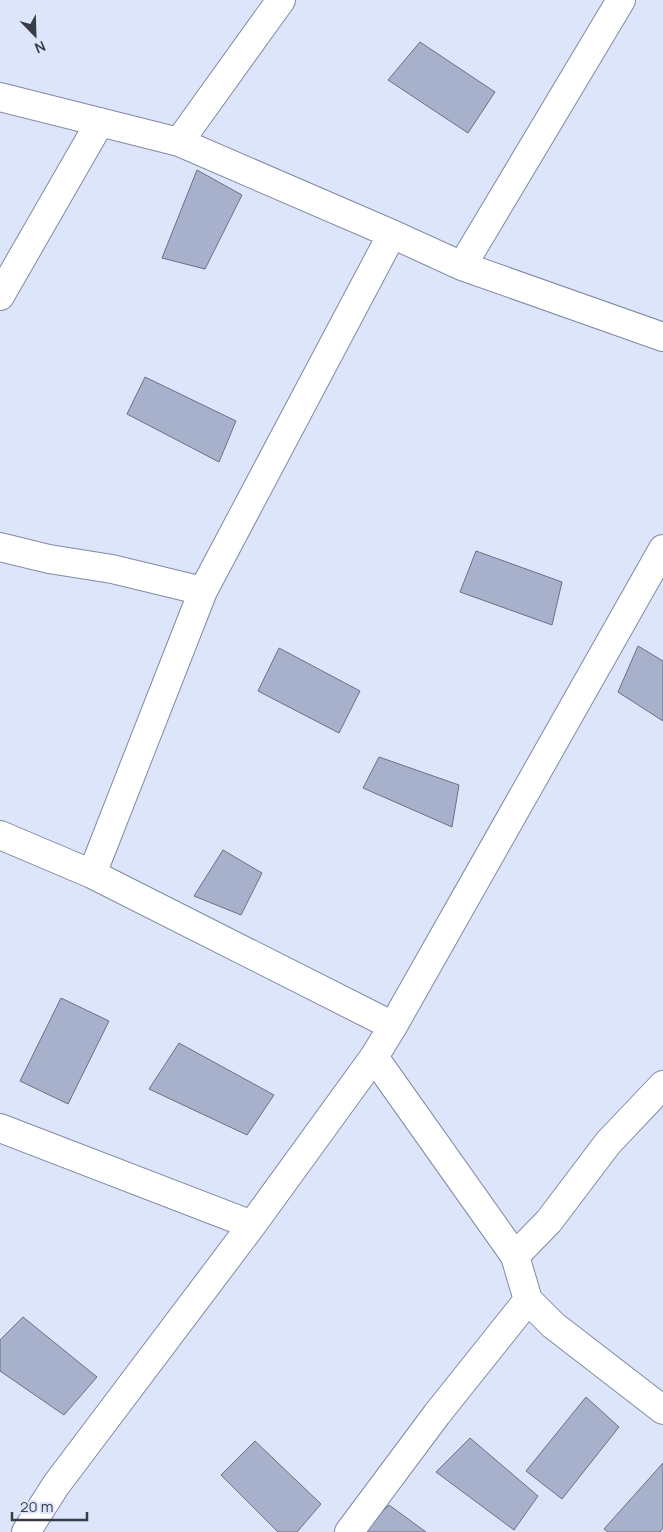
<svg xmlns="http://www.w3.org/2000/svg" width="663" height="1532" viewBox="0 0 663 1532" font-family="Manrope,sans-serif">
	<style>
		.building { fill: #a7b1cb; stroke: #687188 }
		.lines { fill: none; stroke-linecap: round; stroke-linejoin: round }
		.minor-casing { stroke: #808aa2; stroke-width: 30 }
		.minor { stroke: #fff; stroke-width: 28 }
	</style>
	<rect width="100%" height="100%" fill="#dde5fb"/>
	<path class="building" d="M 420,42 L 495,92 L 468,133 L 388,80 Z
		M 197,170 L 242,195 L 205,269 L 162,258 Z
		M 145,377 L 236,421 L 219,462 L 127,414 Z
		M 476,551 L 562,582 L 552,625 L 460,592 Z
		M 638,646 L 663,661 L 663,721 L 618,692 Z
		M 279,648 L 360,691 L 339,733 L 258,691 Z
		M 379,757 L 459,785 L 452,827 L 363,788 Z
		M 223,850 L 262,873 L 241,915 L 194,896 Z
		M 61,998 L 109,1021 L 68,1104 L 20,1081 Z
		M 179,1043 L 274,1095 L 247,1135 L 149,1089 Z
		M 23,1317 L 97,1377 L 64,1415 L 0,1371 L 0,1340 Z
		M 586,1397 L 619,1427 L 562,1499 L 526,1471 Z
		M 470,1438 L 538,1496 L 514,1530 L 436,1472 Z
		M 255,1441 L 321,1504 L 297,1532 L 278,1532 L 221,1475 Z
		M 663,1463 L 663,1528 L 660,1532 L 608,1532 L 604,1529 Z
		M 389,1505 L 426,1532 L 362,1532 Z"/>
	<g class="lines">
		<defs>
			<path id="minor" d="M 0,97 L 179,142 L 392,234 L 462,266 L 663,337
				M 179,142 L 281,0
				M 462,266 L 621,0
				M 0,296 L 100,122
				M 0,547 L 49,559 L 112,569 L 203,591
				M 0,835 L 92,874 L 393,1026
				M 92,874 L 203,591 L 392,234
				M 374,1057 L 515,1256 L 528,1300 L 553,1325 L 663,1410
				M 0,1128 L 252,1225
				M 515,1256 L 549,1221 L 608,1143 L 663,1085
				M 26,1532 L 56,1485 L 252,1225 L 374,1057 L 393,1026 L 663,549
				M 349,1532 L 437,1414 L 528,1300"/>
		</defs>
		<use href="#minor" class="minor-casing"/>
		<use href="#minor" class="minor"/>
	</g>
	<g transform="translate(35 35) rotate(157)" stroke="#dde5fb" stroke-width="4" paint-order="stroke">
	<path d="M0-4L9 19L0 12L-9 19Z" fill="#383c47"/>
	<text y="-8" font-size="14" font-weight="bold" text-anchor="middle" fill="#383c47">N</text>
	</g>
	<path d="M12 1512v8h75v-8" fill="none" stroke="#383c47" stroke-width="2.5"/>
	<text x="20" y="1512" font-size="15" fill="#383c47" stroke="#dde5fb" stroke-width="4" paint-order="stroke">20 m</text>
</svg>
